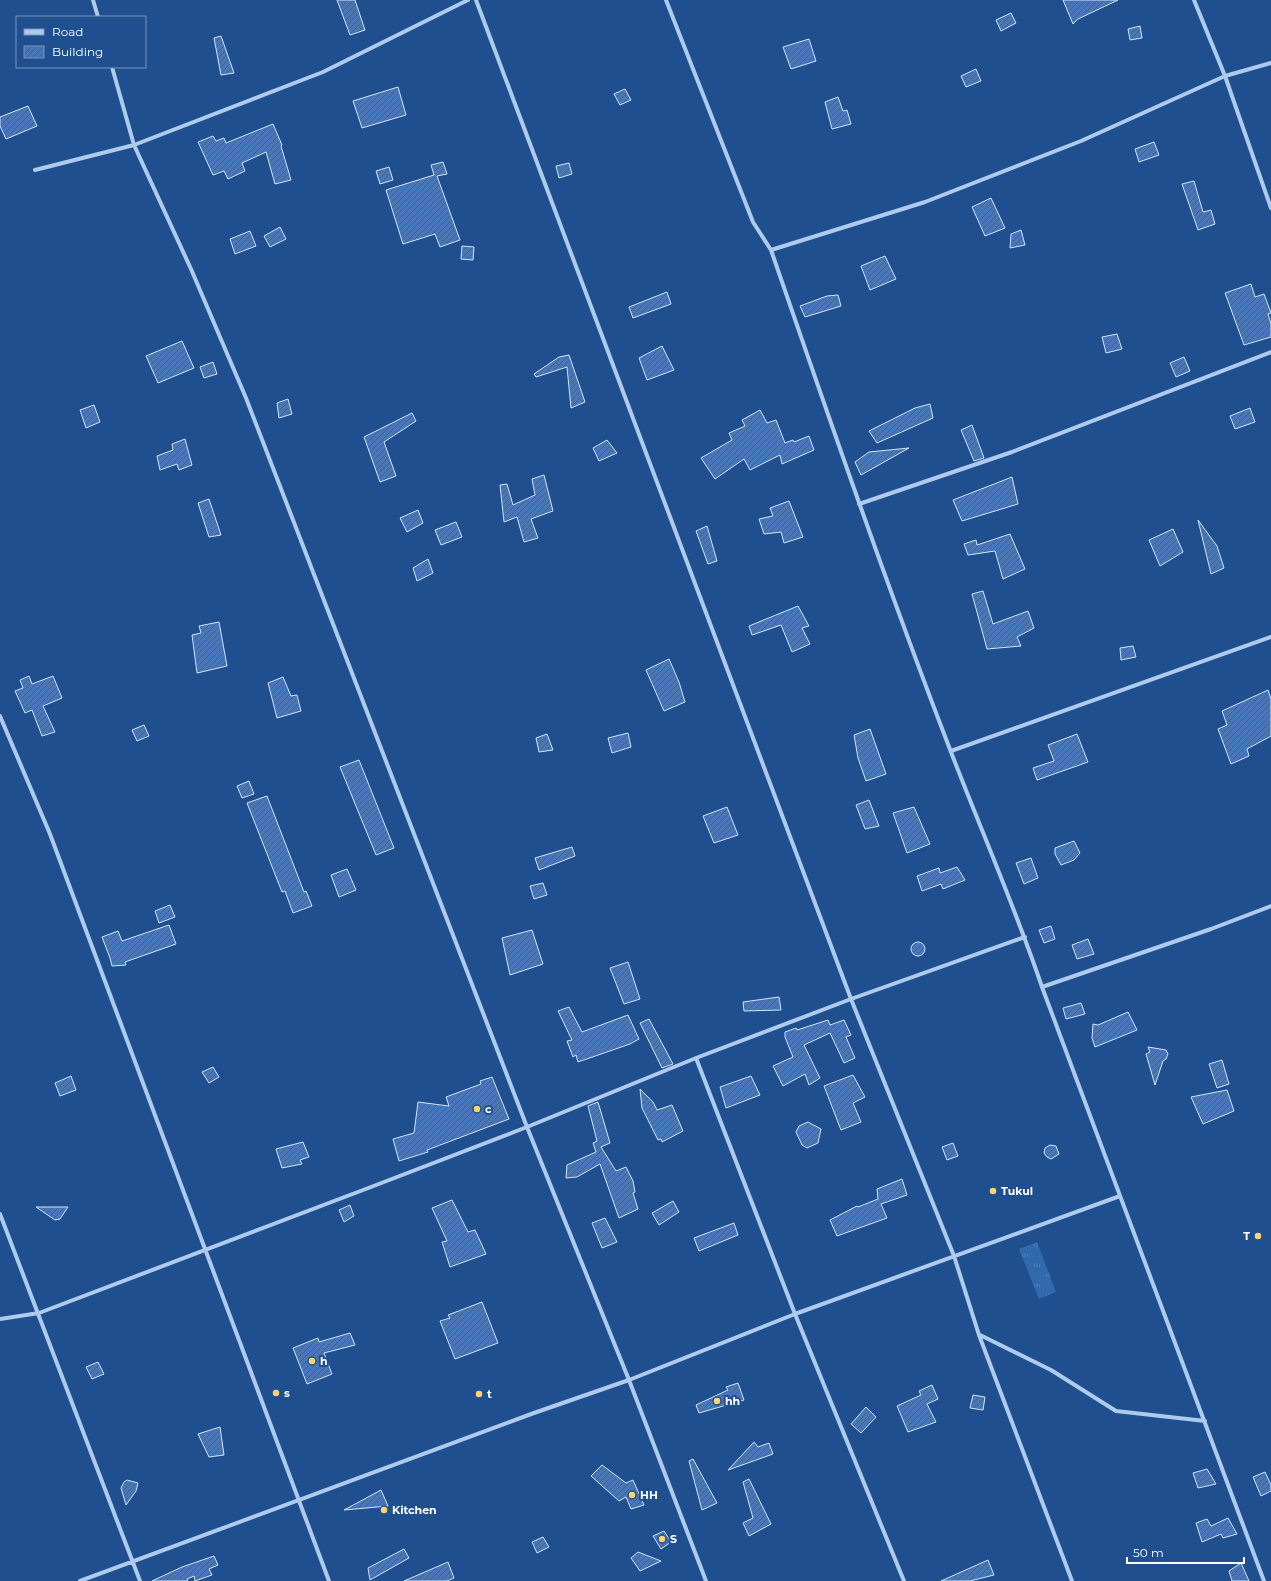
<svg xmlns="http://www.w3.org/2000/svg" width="1271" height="1581" viewBox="0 0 1271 1581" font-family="Montserrat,sans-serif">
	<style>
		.grass { fill: url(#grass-tufts) }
		.building { fill: url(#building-hatch); stroke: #d3e4f9 }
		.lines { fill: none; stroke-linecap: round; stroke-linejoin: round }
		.minor { stroke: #aecaed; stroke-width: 4 }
		.poi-dot { fill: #fbd46e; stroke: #1f4f8f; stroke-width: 1.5 }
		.labels { text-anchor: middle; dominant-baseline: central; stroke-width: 4; stroke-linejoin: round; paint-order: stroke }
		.poi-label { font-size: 11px; font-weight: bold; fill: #fff; stroke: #1f4f8f; text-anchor: start }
	</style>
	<defs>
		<pattern id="grass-tufts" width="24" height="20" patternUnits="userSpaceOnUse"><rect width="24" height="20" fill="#3268ac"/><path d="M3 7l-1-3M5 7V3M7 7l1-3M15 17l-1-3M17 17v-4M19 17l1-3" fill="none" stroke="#517fb8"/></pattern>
		<pattern id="building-hatch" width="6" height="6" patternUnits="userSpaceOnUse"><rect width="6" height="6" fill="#4777b6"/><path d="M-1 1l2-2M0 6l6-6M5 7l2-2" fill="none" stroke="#4a6281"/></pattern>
	</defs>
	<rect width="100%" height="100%" fill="#1f4f8f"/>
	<path class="grass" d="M 1037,1242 L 1056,1292 L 1039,1299 L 1019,1249 Z"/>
	<path class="building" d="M 337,0 L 355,0 L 365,30 L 350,35 Z
		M 1063,0 L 1118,0 L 1078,19 L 1073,24 Z
		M 1011,13 L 1016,23 L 1001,31 L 996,20 Z
		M 1140,26 L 1142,38 L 1130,40 L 1128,29 Z
		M 221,36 L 234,73 L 221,75 L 214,38 Z
		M 809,39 L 816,61 L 791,69 L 783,47 Z
		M 976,69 L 981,81 L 966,87 L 961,76 Z
		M 398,87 L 406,115 L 362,128 L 353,101 Z
		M 625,89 L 631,100 L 620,105 L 614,94 Z
		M 838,97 L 843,111 L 847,110 L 851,124 L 832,129 L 825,102 Z
		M 28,106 L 37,126 L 6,139 L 0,126 L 0,117 Z
		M 273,124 L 282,145 L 281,146 L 291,180 L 275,184 L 266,152 L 242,163 L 245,171 L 228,179 L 224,171 L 213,175 L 198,142 L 213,136 L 216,141 L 224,138 L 226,143 Z
		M 1154,142 L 1159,155 L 1139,162 L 1135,149 Z
		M 443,162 L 447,174 L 437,176 L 460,240 L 440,247 L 435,234 L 403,244 L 386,190 L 434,175 L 431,165 Z
		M 569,163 L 572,174 L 559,178 L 556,166 Z
		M 389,167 L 393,180 L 380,184 L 376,171 Z
		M 1194,181 L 1203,212 L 1211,210 L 1215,224 L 1198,230 L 1182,184 Z
		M 991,198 L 1005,228 L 985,236 L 972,207 Z
		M 280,227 L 286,239 L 270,247 L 264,236 Z
		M 1021,230 L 1025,245 L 1010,248 L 1011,234 Z
		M 250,231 L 256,246 L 235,254 L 230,239 Z
		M 462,246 L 474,247 L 473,260 L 461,259 Z
		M 885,256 L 896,279 L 870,290 L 861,266 Z
		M 1251,284 L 1255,297 L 1264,294 L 1271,313 L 1268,314 L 1271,324 L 1271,337 L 1244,345 L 1225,293 Z
		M 667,292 L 671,304 L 633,318 L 629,307 Z
		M 838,295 L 841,306 L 805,317 L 800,306 L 827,296 Z
		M 1117,334 L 1122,349 L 1106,353 L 1102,337 Z
		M 182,341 L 194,368 L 158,383 L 146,356 Z
		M 662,346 L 674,370 L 647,380 L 639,358 Z
		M 569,355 L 585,402 L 571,408 L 567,367 L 536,377 L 534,374 L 559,357 Z
		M 1184,357 L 1190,371 L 1176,377 L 1170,363 Z
		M 213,362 L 217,374 L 204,378 L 200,367 Z
		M 288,399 L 292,414 L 279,418 L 277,403 Z
		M 930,404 L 933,418 L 877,443 L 869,431 L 915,408 Z
		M 94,405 L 100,422 L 86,428 L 80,410 Z
		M 1250,408 L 1255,422 L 1235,429 L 1230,416 Z
		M 760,410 L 767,423 L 776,420 L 785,443 L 793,440 L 794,442 L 809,436 L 814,450 L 782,464 L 780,455 L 750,470 L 744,459 L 715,479 L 701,458 L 732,440 L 729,433 L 745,426 L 742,420 Z
		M 412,413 L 416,421 L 384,442 L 396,476 L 380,482 L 364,437 Z
		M 972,425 L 984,458 L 974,461 L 961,430 Z
		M 185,439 L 192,465 L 179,470 L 177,464 L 160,470 L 157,456 L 173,450 L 172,444 Z
		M 607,440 L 617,453 L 599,461 L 593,448 Z
		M 909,448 L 861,475 L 855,462 L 869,452 Z
		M 544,475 L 553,511 L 531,519 L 538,538 L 524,542 L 517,517 L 504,522 L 500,485 L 507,484 L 513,505 L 535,495 L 532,479 Z
		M 1012,477 L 1018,504 L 962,521 L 953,500 Z
		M 209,499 L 221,535 L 209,537 L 198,503 Z
		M 789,501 L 803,537 L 784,543 L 781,532 L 764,534 L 759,519 L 773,516 L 770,508 Z
		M 418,510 L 423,523 L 407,532 L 400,518 Z
		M 1198,520 L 1217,546 L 1224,568 L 1211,574 Z
		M 456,522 L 462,537 L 441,545 L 435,530 Z
		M 707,526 L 717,561 L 708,564 L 696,531 Z
		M 1173,529 L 1183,552 L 1160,566 L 1149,540 Z
		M 1010,534 L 1025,569 L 1003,579 L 995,551 L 968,555 L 964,544 L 976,540 L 977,545 Z
		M 428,559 L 433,573 L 417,581 L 413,568 Z
		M 983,591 L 993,624 L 1028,611 L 1034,628 L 1017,637 L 1021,646 L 987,649 L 972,594 Z
		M 798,606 L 809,626 L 802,628 L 810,644 L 792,652 L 781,625 L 752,635 L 749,626 Z
		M 219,622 L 227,666 L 197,673 L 192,635 L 201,633 L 199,626 Z
		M 1133,646 L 1136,657 L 1121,660 L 1120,648 Z
		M 669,659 L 679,682 L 685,702 L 664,711 L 646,670 Z
		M 29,676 L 32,684 L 53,676 L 62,698 L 43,706 L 55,732 L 42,736 L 32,710 L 25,713 L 15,691 L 23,688 L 20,680 Z
		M 283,677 L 291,696 L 297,695 L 301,711 L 277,718 L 268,683 Z
		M 1268,690 L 1271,699 L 1271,736 L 1247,749 L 1249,756 L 1231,764 L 1218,729 L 1227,725 L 1222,711 Z
		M 144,725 L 149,736 L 137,741 L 132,730 Z
		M 870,729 L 886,774 L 866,781 L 858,758 L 854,735 Z
		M 628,733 L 631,747 L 612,753 L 608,738 Z
		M 547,734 L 553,750 L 539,752 L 536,738 Z
		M 1077,734 L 1088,762 L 1037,780 L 1033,768 L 1054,761 L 1048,745 Z
		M 359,760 L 394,848 L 376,855 L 340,767 Z
		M 249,781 L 254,794 L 242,798 L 237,786 Z
		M 267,796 L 304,892 L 306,891 L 312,906 L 293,913 L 285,891 L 282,892 L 247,803 Z
		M 869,800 L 879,826 L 865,829 L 856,805 Z
		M 727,807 L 738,835 L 714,843 L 703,816 Z
		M 914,807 L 930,844 L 907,853 L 893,813 Z
		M 1074,841 L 1080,853 L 1074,860 L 1061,865 L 1055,854 L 1055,848 Z
		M 572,847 L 575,856 L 539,870 L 535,858 Z
		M 1031,858 L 1038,878 L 1024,884 L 1016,863 Z
		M 957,867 L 965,880 L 943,889 L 941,884 L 922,891 L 917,876 L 939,868 L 940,873 Z
		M 347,869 L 356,890 L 339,897 L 331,875 Z
		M 543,883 L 547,895 L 534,899 L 530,886 Z
		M 170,905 L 175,917 L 159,923 L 155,911 Z
		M 169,925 L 176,944 L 125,962 L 126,965 L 112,966 L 110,958 L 102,937 L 118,931 L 122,941 Z
		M 1051,926 L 1055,939 L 1044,943 L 1039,930 Z
		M 532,930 L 543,964 L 510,975 L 502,938 Z
		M 1088,939 L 1094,954 L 1077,959 L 1072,945 Z
		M911 949a7 7 0 1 1 14 0a7 7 0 1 1-14 0Z
		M 628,962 L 640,999 L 624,1004 L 610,968 Z
		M 779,997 L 781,1010 L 744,1011 L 743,1002 Z
		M 1081,1003 L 1085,1014 L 1066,1019 L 1063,1008 Z
		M 569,1007 L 582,1032 L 628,1015 L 639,1039 L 630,1044 L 578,1062 L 576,1055 L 573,1057 L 567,1041 L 572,1040 L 558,1011 Z
		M 1128,1012 L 1137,1030 L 1095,1047 L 1092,1038 L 1093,1024 L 1098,1025 Z
		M 649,1019 L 673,1064 L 662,1068 L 640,1023 Z
		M 828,1020 L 830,1025 L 844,1020 L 851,1035 L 846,1037 L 855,1058 L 844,1063 L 830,1033 L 804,1045 L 820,1078 L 809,1085 L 805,1074 L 783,1086 L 773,1066 L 793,1057 L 785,1037 L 785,1032 L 796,1028 L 797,1030 Z
		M 1148,1047 L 1166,1050 L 1168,1054 L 1166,1059 L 1163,1061 L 1155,1085 L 1146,1054 L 1150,1052 Z
		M 1222,1060 L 1229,1084 L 1217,1088 L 1209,1064 Z
		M 213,1067 L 219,1077 L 209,1083 L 202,1072 Z
		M 853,1075 L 865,1097 L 853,1103 L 861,1122 L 841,1130 L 824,1086 Z
		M 71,1076 L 76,1090 L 60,1096 L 55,1083 Z
		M 751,1076 L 760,1095 L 726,1108 L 720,1087 Z
		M 492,1077 L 509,1119 L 427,1150 L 428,1152 L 399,1161 L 393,1139 L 414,1133 L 418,1102 L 449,1106 L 446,1097 L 481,1084 L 480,1081 Z
		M 640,1089 L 653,1102 L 657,1110 L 672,1105 L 683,1131 L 662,1142 L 661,1139 L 658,1140 L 642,1108 Z
		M 1227,1090 L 1234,1111 L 1203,1124 L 1191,1097 Z
		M 598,1102 L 610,1143 L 601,1147 L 616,1171 L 626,1167 L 633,1181 L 635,1192 L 633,1193 L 638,1209 L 619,1218 L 600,1164 L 577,1177 L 566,1178 L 567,1165 L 596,1152 L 593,1143 L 597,1141 L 588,1106 Z
		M 808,1122 L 821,1129 L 818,1143 L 807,1148 L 802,1145 L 796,1132 L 799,1126 Z
		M 303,1142 L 309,1157 L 300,1160 L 302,1164 L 282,1168 L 276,1149 Z
		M 953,1143 L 958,1156 L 947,1160 L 942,1147 Z
		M 1050,1145 L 1056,1146 L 1059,1154 L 1051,1159 L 1047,1157 L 1044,1153 L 1045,1148 Z
		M 902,1179 L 907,1195 L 881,1204 L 887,1218 L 837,1236 L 830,1220 L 857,1206 L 858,1207 L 878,1199 L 877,1189 Z
		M 452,1200 L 468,1232 L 475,1230 L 486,1254 L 450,1267 L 442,1242 L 447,1241 L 432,1208 Z
		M 673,1201 L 679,1212 L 659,1225 L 652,1213 Z
		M 350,1205 L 354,1216 L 344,1222 L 339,1210 Z
		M 36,1207 L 68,1207 L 60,1219 L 55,1220 Z
		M 605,1218 L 617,1242 L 602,1248 L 592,1223 Z
		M 734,1223 L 738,1235 L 699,1251 L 694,1238 Z
		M 482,1302 L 498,1343 L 455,1359 L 440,1321 L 450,1318 L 448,1315 Z
		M 350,1333 L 355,1345 L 324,1353 L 332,1374 L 307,1384 L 293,1348 L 318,1338 L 319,1342 Z
		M 98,1362 L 104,1374 L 92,1379 L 86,1367 Z
		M 738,1383 L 744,1400 L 699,1413 L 696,1405 L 728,1390 L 726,1387 Z
		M 932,1385 L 938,1399 L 927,1404 L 936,1422 L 908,1432 L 897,1406 L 921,1395 L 919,1391 Z
		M 973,1395 L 985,1397 L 983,1410 L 970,1408 Z
		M 866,1407 L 876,1417 L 861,1433 L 851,1424 Z
		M 220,1427 L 224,1455 L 209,1457 L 198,1434 Z
		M 754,1442 L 758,1447 L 769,1443 L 773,1454 L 728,1470 Z
		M 693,1459 L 717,1503 L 702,1510 L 689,1461 Z
		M 602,1465 L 626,1483 L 633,1480 L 644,1505 L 631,1509 L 626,1497 L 619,1501 L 591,1476 Z
		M 1207,1469 L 1216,1484 L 1198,1488 L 1193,1473 Z
		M 1265,1472 L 1271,1485 L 1271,1491 L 1261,1496 L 1253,1477 Z
		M 749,1479 L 771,1524 L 749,1536 L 743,1523 L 753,1518 L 743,1482 Z
		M 127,1480 L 138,1483 L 136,1491 L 126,1505 L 121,1488 L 124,1482 Z
		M 381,1490 L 388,1506 L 344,1510 Z
		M 1228,1518 L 1237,1534 L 1223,1538 L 1221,1534 L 1202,1542 L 1196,1523 L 1207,1519 L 1211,1526 Z
		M 664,1531 L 671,1542 L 661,1549 L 653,1536 Z
		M 543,1537 L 549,1547 L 537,1553 L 532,1542 Z
		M 404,1549 L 409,1558 L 370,1580 L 368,1568 Z
		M 638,1552 L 661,1561 L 640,1571 L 631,1558 Z
		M 214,1556 L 218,1565 L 209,1569 L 212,1575 L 195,1581 L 194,1576 L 187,1579 L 188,1581 L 152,1581 L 182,1567 Z
		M 988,1560 L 994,1575 L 970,1581 L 941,1581 Z
		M 448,1562 L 454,1578 L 447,1581 L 404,1581 Z
		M 1241,1563 L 1249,1581 L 1232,1581 L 1229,1571 Z"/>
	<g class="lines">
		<path class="minor" d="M 93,0 L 98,17
			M 476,0 L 851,999 L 954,1256 L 979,1335 L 1072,1581
			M 666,0 L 753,222 L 771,250 C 829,418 887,586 951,752 C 981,830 1015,907 1042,987 L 1211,929 L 1271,906
			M 1194,0 L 1225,76 L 1271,208
			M 112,67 L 134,145 L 191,269 L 246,398 L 527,1127 L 629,1380 L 706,1581
			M 35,170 L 134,145 L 323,72 L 468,0
			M 771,250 L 925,202 L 1081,141 L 1225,76 L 1271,63
			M 859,504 L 1012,452 L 1271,352
			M 0,716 L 50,834 L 329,1581
			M 951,751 L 1271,637
			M 1042,987 L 1264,1581
			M 696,1058 L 795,1314 L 904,1581
			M 0,1214 L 140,1581
			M 0,1319 L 39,1313 L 371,1187 L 527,1127 L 696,1058 L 851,999 L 1025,937
			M 980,1335 L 1051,1370 L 1116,1411 L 1205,1421
			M 80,1581 L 534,1413 L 629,1380 L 795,1314 L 1120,1196"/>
	</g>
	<g class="poi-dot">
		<circle cx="477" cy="1109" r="4"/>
		<circle cx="993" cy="1191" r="4"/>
		<circle cx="1258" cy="1236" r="4"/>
		<circle cx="312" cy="1361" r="4"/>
		<circle cx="276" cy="1393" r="4"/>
		<circle cx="479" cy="1394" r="4"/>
		<circle cx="717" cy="1401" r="4"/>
		<circle cx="632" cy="1495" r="4"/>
		<circle cx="384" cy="1510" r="4"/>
		<circle cx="662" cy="1539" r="4"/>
	</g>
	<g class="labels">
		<g class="poi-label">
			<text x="485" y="1109">c</text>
			<text x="1001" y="1191">Tukul</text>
			<text x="1250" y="1236" text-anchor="end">T</text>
			<text x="320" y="1361">h</text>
			<text x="284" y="1393">s</text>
			<text x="487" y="1394">t</text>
			<text x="725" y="1401">hh</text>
			<text x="640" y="1495">HH</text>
			<text x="392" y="1510">Kitchen</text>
			<text x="670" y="1539">S</text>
		</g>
	</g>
	<rect x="16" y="16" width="130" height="52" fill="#1f4f8f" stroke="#7995bc"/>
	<rect x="24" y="29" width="20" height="6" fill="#aecaed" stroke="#7995bc"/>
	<text x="52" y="36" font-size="12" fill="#ffffff">Road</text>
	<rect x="24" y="46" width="20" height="12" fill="url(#building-hatch)" stroke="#7995bc"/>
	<text x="52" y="56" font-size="12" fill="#ffffff">Building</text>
	<path d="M1127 1557v6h117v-6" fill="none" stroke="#ffffff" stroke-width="2"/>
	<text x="1133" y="1557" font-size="12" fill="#ffffff" stroke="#1f4f8f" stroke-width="3" paint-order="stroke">50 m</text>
</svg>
